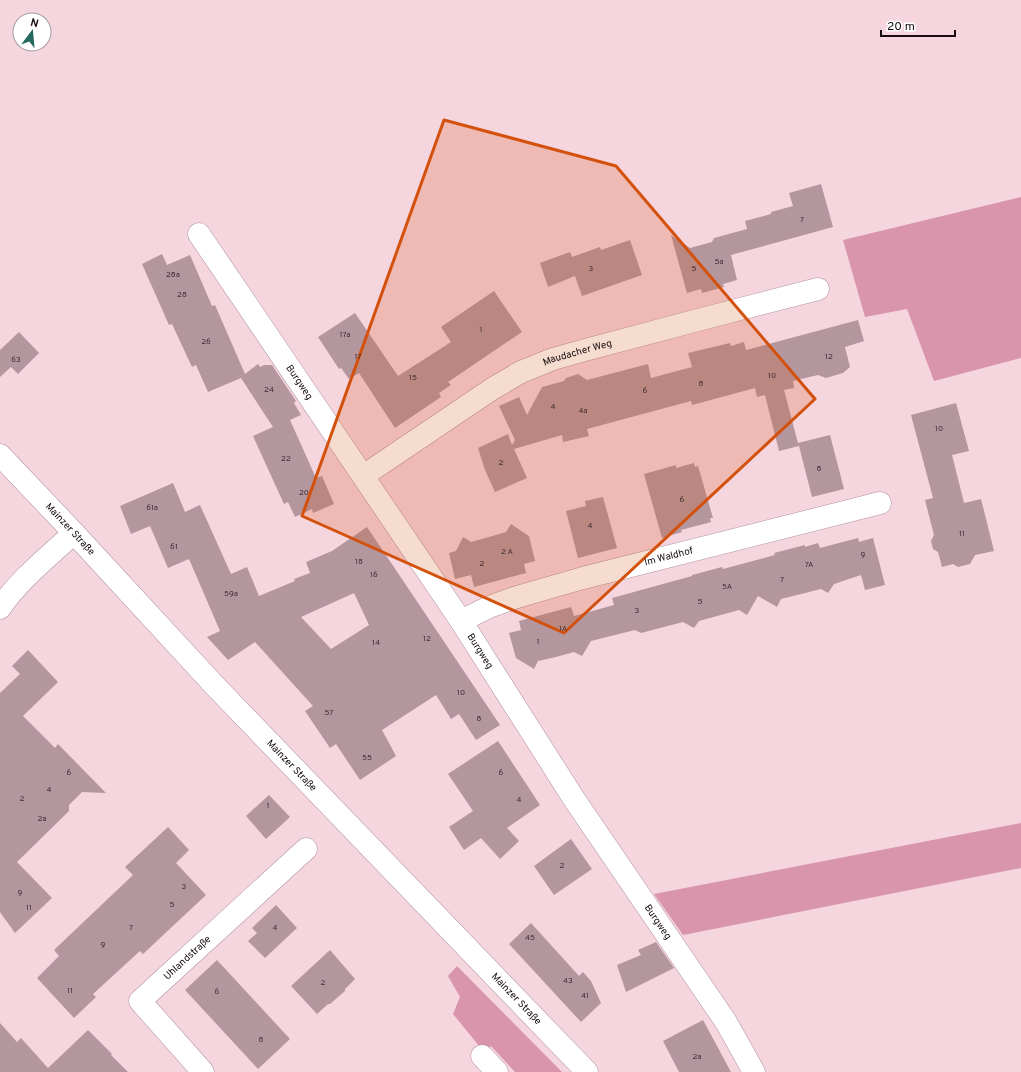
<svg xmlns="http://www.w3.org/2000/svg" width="1021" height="1072" viewBox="0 0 1021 1072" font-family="Overpass,sans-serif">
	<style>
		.green { fill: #d895ab }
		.building { fill: #b4969f; fill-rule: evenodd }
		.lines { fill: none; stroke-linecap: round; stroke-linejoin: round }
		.street-casing { stroke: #b1939c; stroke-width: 23 }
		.secondary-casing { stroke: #b1939c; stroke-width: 23 }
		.street { stroke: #fff; stroke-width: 22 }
		.secondary { stroke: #fff; stroke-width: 22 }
		.marked { fill: #d3510c; fill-opacity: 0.2; stroke: #d3510c; stroke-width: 3; stroke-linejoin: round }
		.labels { text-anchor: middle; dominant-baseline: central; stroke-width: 3.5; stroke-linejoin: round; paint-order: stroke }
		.number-label { font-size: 8px; fill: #3e2e33 }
		.street-label { font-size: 10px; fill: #160b0f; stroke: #fff }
	</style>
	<rect width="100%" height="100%" fill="#f5d5de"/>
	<path class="green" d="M 1021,197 L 1021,358 L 934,381 L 907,309 L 865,317 L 843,240 Z
		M 1021,823 L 1021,868 L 683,935 L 654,894 Z
		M 457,966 L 562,1072 L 515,1072 L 491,1046 L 484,1052 L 453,1014 L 460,997 L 448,976 Z"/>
	<path class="building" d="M 821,184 L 833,227 L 731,255 L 737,280 L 723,284 L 724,287 L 702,293 L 701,289 L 687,293 L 671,235 L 690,248 L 712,242 L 714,238 L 747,229 L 745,221 L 771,214 L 771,212 L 793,206 L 789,193 Z
		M 630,240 L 642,275 L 582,296 L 575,276 L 548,287 L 540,263 L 570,252 L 572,257 L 600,247 L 601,250 Z
		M 162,254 L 167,265 L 190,255 L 212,306 L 215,305 L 245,374 L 258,364 L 260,367 L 264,365 L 272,365 L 296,401 L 294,403 L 301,415 L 290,420 L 316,478 L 322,476 L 334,504 L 313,513 L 312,509 L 295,517 L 288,502 L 284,504 L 253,436 L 273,427 L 241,378 L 208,392 L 196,365 L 192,367 L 172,324 L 169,325 L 142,264 Z
		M 494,291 L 522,332 L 448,382 L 451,385 L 439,393 L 441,397 L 395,428 L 359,373 L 349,379 L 341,368 L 339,369 L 318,337 L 355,313 L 398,376 L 451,342 L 441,327 Z
		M 858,320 L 864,341 L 845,347 L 850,367 L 843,373 L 826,378 L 818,375 L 793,381 L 794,388 L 784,390 L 798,443 L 830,435 L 844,489 L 812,497 L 799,446 L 779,451 L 765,395 L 757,397 L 755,388 L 692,405 L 691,401 L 587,429 L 589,436 L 563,442 L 562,435 L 514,449 L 527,478 L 495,492 L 485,470 L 478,448 L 508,434 L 512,445 L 515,440 L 499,406 L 519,397 L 527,415 L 542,387 L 564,381 L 566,378 L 578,374 L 587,380 L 648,364 L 651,378 L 692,367 L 688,353 L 730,343 L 731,346 L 744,342 L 746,350 Z
		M 19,332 L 39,353 L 18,374 L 11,367 L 0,377 L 0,350 Z
		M 956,403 L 969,451 L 952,455 L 964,503 L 981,499 L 994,551 L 975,555 L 970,564 L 958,567 L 953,564 L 942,567 L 938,552 L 933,549 L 931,541 L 934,535 L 925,500 L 933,498 L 911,415 Z
		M 694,463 L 695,467 L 698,466 L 713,518 L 710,518 L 711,522 L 681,530 L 682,532 L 662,538 L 644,474 L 676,465 L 676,468 Z
		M 173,483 L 185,512 L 200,505 L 231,574 L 247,567 L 259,596 L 295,581 L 294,579 L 310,573 L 306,562 L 332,551 L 367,527 L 500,725 L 476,740 L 459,714 L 451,719 L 436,695 L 382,730 L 396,756 L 360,780 L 336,744 L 330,748 L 305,711 L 313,706 L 255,642 L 228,660 L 207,637 L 220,631 L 189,559 L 168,568 L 150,526 L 131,534 L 120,506 ZM 354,593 L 369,625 L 331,649 L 301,617 Z
		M 603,497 L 617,548 L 578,558 L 566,511 L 586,506 L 585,501 Z
		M 511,524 L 529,536 L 535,561 L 524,564 L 526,573 L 474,587 L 471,575 L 455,579 L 449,553 L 456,551 L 463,537 L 471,542 L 489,537 L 506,532 Z
		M 858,538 L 859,542 L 873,538 L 885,585 L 865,590 L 861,575 L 834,584 L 828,593 L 821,589 L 781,599 L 777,607 L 758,596 L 747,615 L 739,610 L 699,621 L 694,628 L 683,622 L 641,633 L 635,630 L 591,641 L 582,656 L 574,652 L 556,657 L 538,661 L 534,669 L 516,658 L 509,633 L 521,630 L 519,621 L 571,607 L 574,616 L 614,605 L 612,598 L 692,576 L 692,575 L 722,567 L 723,569 L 775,555 L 774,553 L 805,545 L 805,547 L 818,543 L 820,548 Z
		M 28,650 L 58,682 L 23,716 L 55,748 L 58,744 L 106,793 L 82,792 L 69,805 L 69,811 L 17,862 L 52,898 L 15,933 L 0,912 L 0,693 L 20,674 L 12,666 Z
		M 498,741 L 540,805 L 507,828 L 519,841 L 500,859 L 481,838 L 464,850 L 449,827 L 473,811 L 448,774 Z
		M 269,795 L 290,817 L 266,839 L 246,816 Z
		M 168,827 L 189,850 L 176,863 L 206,895 L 143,954 L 140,951 L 93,994 L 96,997 L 74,1018 L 37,978 L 59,956 L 54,950 L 133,875 L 125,867 Z
		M 571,839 L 592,869 L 554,895 L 534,866 Z
		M 276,905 L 297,928 L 265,958 L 248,941 L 257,933 L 252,928 Z
		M 531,923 L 579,976 L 583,972 L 591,981 L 601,1003 L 581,1022 L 509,944 Z
		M 656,942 L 674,968 L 626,992 L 617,965 L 641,955 L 638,950 Z
		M 330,950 L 355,979 L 345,989 L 345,991 L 330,1004 L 328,1004 L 317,1014 L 291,986 Z
		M 217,960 L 290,1039 L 258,1069 L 185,990 Z
		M 703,1020 L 731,1072 L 679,1072 L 663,1041 Z
		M 0,1023 L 17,1042 L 21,1038 L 48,1068 L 88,1030 L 112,1054 L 111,1055 L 128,1072 L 0,1072 Z"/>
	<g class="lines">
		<defs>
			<g id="street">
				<path id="s1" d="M 199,234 L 461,621 L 574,799 L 726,1022 L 754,1072"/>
				<path id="s2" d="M 363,476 L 492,389 L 521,372 L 553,359 L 585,350 L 698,320 L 818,289"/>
				<path d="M 0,608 C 18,581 50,555 74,533"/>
				<path id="s3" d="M 461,621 L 489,607 L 517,597 L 583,578 L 880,503"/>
				<path d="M 482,1056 L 497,1072"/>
				<path id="s4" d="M 203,1072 L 140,1001 L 306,849"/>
			</g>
			<g id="secondary">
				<path id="s5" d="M 0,455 L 74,533 L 216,687 L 587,1072"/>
			</g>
		</defs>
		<use href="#street" class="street-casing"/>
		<use href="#secondary" class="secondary-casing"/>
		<use href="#street" class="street"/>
		<use href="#secondary" class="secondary"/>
	</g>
	<path class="marked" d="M 444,120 L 616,166 L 815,399 L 564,633 L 302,516 Z"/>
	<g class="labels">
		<g class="number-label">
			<text x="802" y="220">7</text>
			<text x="719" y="262">5a</text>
			<text x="591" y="269">3</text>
			<text x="694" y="269">5</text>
			<text x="173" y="275">28a</text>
			<text x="182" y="295">28</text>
			<text x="481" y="330">1</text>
			<text x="345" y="335">17a</text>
			<text x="206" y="342">26</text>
			<text x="358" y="357">17</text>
			<text x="829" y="357">12</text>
			<text x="16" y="360">63</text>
			<text x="772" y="376">10</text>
			<text x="413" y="378">15</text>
			<text x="701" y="384">8</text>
			<text x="269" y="390">24</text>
			<text x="645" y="391">6</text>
			<text x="553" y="407">4</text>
			<text x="583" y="411">4a</text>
			<text x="939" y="429">10</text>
			<text x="286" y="459">22</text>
			<text x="501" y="463">2</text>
			<text x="819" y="469">8</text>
			<text x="304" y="493">20</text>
			<text x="682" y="500">6</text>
			<text x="152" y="508">61a</text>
			<text x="590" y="526">4</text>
			<text x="962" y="534">11</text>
			<text x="174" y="547">61</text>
			<text x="507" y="552">2 A</text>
			<text x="863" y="555">9</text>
			<text x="359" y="562">18</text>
			<text x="482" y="564">2</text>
			<text x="809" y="565">7A</text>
			<text x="374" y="575">16</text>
			<text x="782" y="580">7</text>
			<text x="727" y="587">5A</text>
			<text x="231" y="594">59a</text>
			<text x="700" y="602">5</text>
			<text x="637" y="611">3</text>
			<text x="563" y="629">1A</text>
			<text x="427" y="639">12</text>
			<text x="538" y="642">1</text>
			<text x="376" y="643">14</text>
			<text x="461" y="693">10</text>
			<text x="329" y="713">57</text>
			<text x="479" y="719">8</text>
			<text x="367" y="758">55</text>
			<text x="69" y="773">6</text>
			<text x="501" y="773">6</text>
			<text x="49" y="790">4</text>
			<text x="22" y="799">2</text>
			<text x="519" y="800">4</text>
			<text x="268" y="806">1</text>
			<text x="42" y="819">2a</text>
			<text x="562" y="866">2</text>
			<text x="184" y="887">3</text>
			<text x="20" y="893">9</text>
			<text x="172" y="905">5</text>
			<text x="29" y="908">11</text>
			<text x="131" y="928">7</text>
			<text x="275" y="928">4</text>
			<text x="530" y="938">45</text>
			<text x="103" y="945">9</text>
			<text x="568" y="981">43</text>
			<text x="323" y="983">2</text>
			<text x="70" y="991">11</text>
			<text x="217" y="992">6</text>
			<text x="585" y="996">41</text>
			<text x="261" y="1040">8</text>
			<text x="697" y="1057">2a</text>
		</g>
		<g class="street-label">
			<text stroke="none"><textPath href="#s2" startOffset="249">Maudacher Weg</textPath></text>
			<text stroke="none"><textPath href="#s1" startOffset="179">Burgweg</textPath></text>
			<text stroke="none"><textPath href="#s5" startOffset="102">Mainzer Straße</textPath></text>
			<text stroke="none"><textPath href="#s3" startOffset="218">Im Waldhof</textPath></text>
			<text stroke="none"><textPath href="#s1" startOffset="503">Burgweg</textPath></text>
			<text stroke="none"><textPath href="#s5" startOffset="426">Mainzer Straße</textPath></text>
			<text stroke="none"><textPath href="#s1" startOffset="827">Burgweg</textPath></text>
			<text stroke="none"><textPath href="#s4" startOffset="159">Uhlandstraße</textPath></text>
			<text stroke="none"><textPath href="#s5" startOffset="750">Mainzer Straße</textPath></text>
		</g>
	</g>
	<g transform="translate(32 32) rotate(16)"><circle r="19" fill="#ffffff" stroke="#a29d9f"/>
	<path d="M0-3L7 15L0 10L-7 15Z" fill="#256a5d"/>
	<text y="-6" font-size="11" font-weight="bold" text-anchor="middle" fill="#160b0f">N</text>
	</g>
	<path d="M881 30v6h74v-6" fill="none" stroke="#160b0f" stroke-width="2"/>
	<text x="887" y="30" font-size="12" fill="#160b0f" stroke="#ffffff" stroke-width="3" paint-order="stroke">20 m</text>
</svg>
